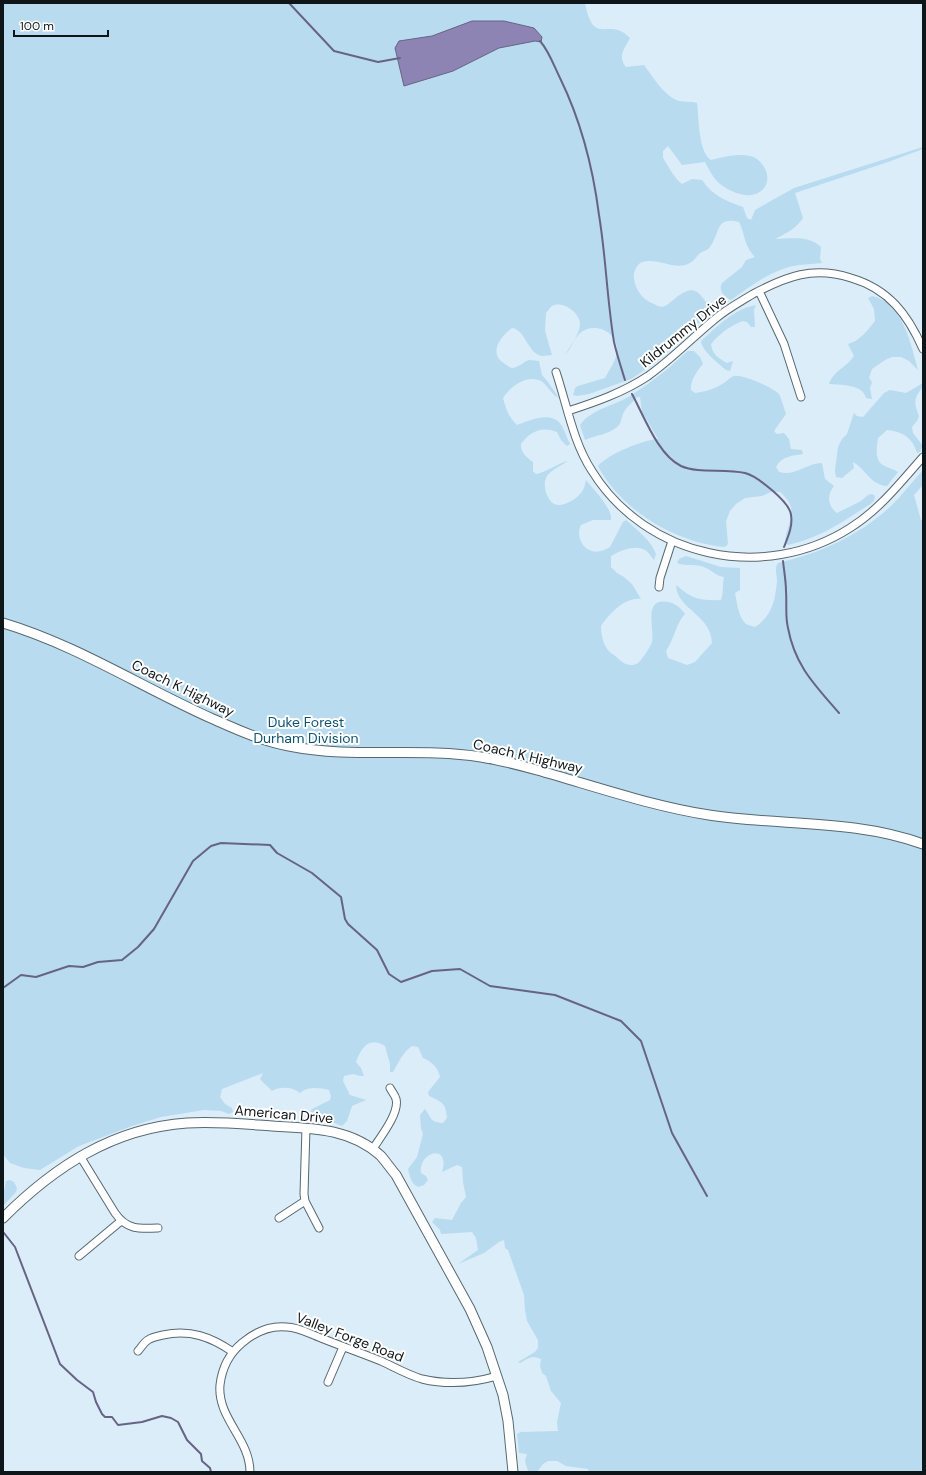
<svg xmlns="http://www.w3.org/2000/svg" width="926" height="1475" viewBox="0 0 926 1475" font-family="'DM Sans',sans-serif">
	<style>
		.green { fill: #b8dbef }
		.water { fill: #8d84b3; stroke: #676385 }
		.lines { fill: none; stroke-linecap: round; stroke-linejoin: round }
		.stream { stroke: #676385; stroke-width: 2 }
		.minor-casing { stroke: #576871; stroke-width: 9 }
		.tertiary-casing { stroke: #576871; stroke-width: 11 }
		.minor { stroke: #fff; stroke-width: 7 }
		.tertiary { stroke: #fff; stroke-width: 9 }
		.labels { text-anchor: middle; dominant-baseline: central; stroke-width: 4; stroke-linejoin: round; paint-order: stroke }
		.street-label { font-size: 14px; fill: #0f1619; stroke: #fff }
		.park-label { font-size: 14px; fill: #0d526f; stroke: #fff }
	</style>
	<rect width="100%" height="100%" fill="#dbedf8"/>
	<path class="green" d="M 3,3 L 585,3 C 594,49 608,15 630,38 C 625,48 617,56 626,67 L 644,65 C 653,77 664,96 679,101 C 685,102 691,101 697,103 C 699,117 698,152 711,160 C 723,157 737,153 750,156 C 756,157 761,162 764,167 C 773,181 763,197 746,195 C 740,195 731,191 726,188 C 716,183 710,172 705,162 L 682,165 L 668,146 L 663,151 L 663,158 C 669,167 674,178 682,184 L 692,179 L 702,180 C 713,196 726,201 743,207 L 747,218 L 751,220 L 755,210 L 794,188 L 923,147 L 923,149 L 888,162 L 795,193 L 803,218 C 797,228 785,234 775,239 C 791,239 808,235 821,247 L 820,259 L 822,263 C 815,264 807,264 800,265 C 774,268 752,285 731,300 C 724,297 718,290 722,283 L 742,267 L 746,260 L 755,257 C 743,244 746,236 739,222 C 714,216 721,234 709,248 C 707,251 702,251 699,254 C 697,256 695,259 693,261 C 676,274 658,255 640,263 C 636,266 633,274 634,279 C 636,291 643,300 654,304 C 658,306 661,308 665,306 C 674,301 686,285 697,292 C 703,296 708,306 712,312 L 686,334 L 655,363 L 631,379 L 589,394 L 577,396 L 573,395 L 575,388 L 578,386 L 605,378 C 609,370 617,360 617,350 C 617,330 592,321 579,334 C 573,340 571,349 565,355 C 570,346 580,334 580,324 C 580,313 563,300 552,306 C 550,307 548,311 546,313 L 545,331 L 552,355 C 549,355 545,356 542,356 C 527,353 526,330 512,328 C 503,335 489,350 501,361 C 504,363 508,367 512,368 C 518,368 523,362 529,360 C 532,360 536,361 539,361 L 542,375 L 548,382 L 559,398 C 551,395 548,385 541,381 C 526,374 510,387 503,398 C 506,410 509,417 517,425 C 531,420 552,410 562,426 C 565,432 567,438 570,444 L 567,446 L 561,440 L 557,432 C 541,426 531,431 521,444 C 521,453 526,457 533,462 L 533,471 L 536,474 C 547,472 556,464 568,461 C 562,465 551,470 547,476 C 542,484 546,499 554,504 C 562,508 575,500 580,494 C 584,490 585,485 586,480 C 593,489 613,509 611,520 L 593,520 L 581,525 C 576,534 581,548 592,551 C 598,553 605,550 610,547 L 623,522 L 626,520 C 637,530 651,540 656,554 L 654,560 C 651,557 649,552 645,550 C 635,544 619,551 611,556 L 611,567 L 617,573 L 624,577 L 632,584 L 641,599 C 625,597 610,613 601,626 C 601,636 604,650 614,655 C 618,658 622,663 626,664 C 630,666 635,665 638,663 C 641,661 651,646 652,642 C 655,629 642,597 668,602 C 675,603 681,608 685,614 C 676,623 674,640 666,651 L 668,658 L 687,665 L 695,662 L 712,643 C 711,614 677,610 676,585 C 692,599 700,601 721,600 C 724,592 722,585 724,577 C 714,575 714,571 706,568 C 697,563 687,567 677,563 L 679,559 L 686,556 L 721,567 L 740,568 L 740,590 L 735,593 C 737,602 738,617 746,624 C 748,625 752,626 755,627 C 772,616 775,601 777,581 C 777,574 774,569 778,563 C 821,553 860,535 892,505 C 903,494 913,481 923,470 L 923,485 L 914,495 L 921,520 L 923,520 L 923,1472 L 589,1472 L 588,1469 L 566,1466 L 557,1461 L 548,1461 L 543,1464 L 537,1472 L 528,1471 L 525,1461 L 527,1454 L 519,1453 L 517,1434 L 521,1432 L 558,1431 L 557,1422 L 561,1403 L 551,1391 L 546,1376 L 542,1373 L 540,1366 L 541,1359 C 532,1355 528,1358 520,1363 L 518,1362 L 535,1352 L 538,1348 L 538,1340 L 527,1321 L 525,1310 L 524,1295 L 508,1250 L 505,1248 L 504,1240 L 499,1242 L 484,1253 L 458,1264 L 478,1250 L 476,1238 L 472,1232 L 441,1234 L 440,1230 L 432,1222 L 435,1218 L 452,1220 L 461,1203 L 466,1197 L 463,1182 L 462,1167 L 457,1165 L 442,1172 C 451,1143 418,1151 421,1173 L 426,1176 L 428,1180 L 424,1185 L 418,1187 C 411,1183 410,1177 408,1169 L 417,1157 L 423,1134 L 421,1128 L 420,1115 L 425,1109 C 432,1118 429,1122 443,1123 L 447,1118 C 446,1103 442,1102 429,1096 L 428,1092 L 440,1077 C 438,1067 432,1062 423,1058 L 418,1047 L 412,1046 C 402,1053 399,1062 393,1072 L 390,1072 L 390,1064 L 385,1046 C 369,1036 361,1048 356,1062 L 361,1068 L 364,1076 L 360,1076 L 353,1074 L 344,1076 L 343,1081 L 350,1095 L 366,1100 L 352,1106 L 347,1121 L 342,1126 L 310,1113 L 312,1109 L 330,1100 L 331,1096 L 329,1090 C 319,1088 308,1086 300,1093 C 293,1087 280,1086 272,1091 C 269,1087 264,1084 260,1079 L 263,1073 L 222,1089 L 220,1097 L 225,1104 L 232,1108 L 233,1112 L 229,1114 L 221,1111 L 204,1110 L 161,1117 L 132,1126 L 79,1146 L 40,1170 L 24,1168 L 10,1163 L 3,1154 Z
		M 872,296 C 903,302 911,345 918,370 L 909,361 L 901,357 L 892,357 L 885,360 L 872,369 L 869,378 L 872,382 L 870,388 L 872,399 L 866,398 C 863,384 840,385 829,384 C 833,371 847,367 854,356 L 848,344 C 861,340 867,331 875,321 L 874,309 L 868,298 Z
		M 756,305 L 754,310 L 755,327 L 751,327 L 747,322 L 743,321 C 731,325 719,334 711,344 C 712,354 718,358 727,363 L 733,361 L 730,371 L 726,370 C 719,364 701,350 701,341 C 717,327 734,309 756,305 Z
		M 688,351 L 694,351 L 700,357 L 703,364 C 697,371 690,381 691,390 L 695,393 C 704,392 715,389 724,383 C 727,381 730,377 734,376 C 742,374 774,388 779,394 C 781,397 784,409 786,414 L 774,431 L 777,434 L 784,433 L 789,439 L 791,449 L 802,450 L 803,454 C 791,456 782,456 776,467 L 779,472 C 794,477 807,463 822,463 L 825,479 L 834,486 C 827,494 827,506 837,513 L 861,501 L 868,495 L 872,494 L 875,496 L 874,501 L 869,505 C 840,523 822,537 788,545 L 785,543 C 786,522 802,511 780,492 L 771,492 L 762,496 L 745,498 L 736,504 L 730,511 L 726,521 L 728,544 L 725,547 C 676,543 621,510 598,466 C 608,454 643,440 658,439 L 642,412 L 640,397 L 637,397 C 633,402 626,407 624,412 C 621,417 622,423 617,427 C 607,435 596,435 585,440 L 580,425 C 591,409 614,406 630,396 C 642,388 654,380 665,371 C 673,365 680,357 688,351 Z
		M 923,383 L 923,387 C 913,399 914,403 919,416 L 917,421 L 912,427 L 913,433 L 923,446 L 920,452 L 917,453 C 913,438 902,431 887,430 L 878,438 C 877,446 874,460 883,465 C 888,468 893,469 898,472 L 887,486 C 870,485 866,469 853,462 L 854,468 L 842,478 L 836,477 L 835,470 L 838,447 L 842,439 L 847,434 L 854,413 L 857,416 L 863,417 L 884,393 L 890,390 L 906,393 Z
		M 10,1180 L 14,1182 L 17,1188 L 16,1192 L 3,1206 L 3,1196 L 6,1181 Z"/>
	<path class="water" d="M 472,21 L 504,21 L 534,28 L 542,37 L 541,42 L 535,41 L 499,48 L 453,71 L 404,86 L 395,48 L 399,41 L 432,36 Z"/>
	<g class="lines">
		<path class="stream" d="M 289,3 L 334,51 L 378,62 L 400,58
			M 540,41 C 549,51 554,66 560,78 C 581,121 593,168 599,215 C 606,257 607,300 614,342 C 617,355 621,367 625,380
			M 632,394 C 644,416 658,455 681,466 C 699,474 725,468 745,473 C 757,476 790,502 791,515 C 793,526 788,537 784,547
			M 783,561 C 784,571 786,581 786,591 C 787,603 785,616 788,628 C 795,666 815,685 839,713
			M 3,988 L 21,975 L 36,977 L 69,966 L 83,967 L 98,962 L 122,960 L 138,947 L 154,929 L 193,861 L 211,846 L 221,843 L 270,845 L 277,853 L 312,873 L 341,897 L 345,919 L 348,924 L 377,950 L 389,974 L 401,982 L 432,971 L 460,969 L 490,986 L 555,995 L 621,1021 L 641,1041 L 672,1133 L 707,1196
			M 4,1233 L 15,1247 L 60,1364 L 77,1380 L 93,1392 L 96,1402 L 102,1414 L 105,1417 L 112,1417 L 118,1425 L 142,1422 L 162,1416 L 171,1418 L 178,1422 L 187,1440 L 201,1454 L 202,1461 L 210,1468 L 211,1472"/>
		<defs>
			<path id="minor" d="M 759,291 L 784,344 L 801,397
				M 556,372 C 567,405 573,442 592,471 C 646,558 764,583 850,528 C 879,510 900,483 923,457
				M 568,411 C 596,402 624,392 648,376 C 672,359 693,337 715,319 C 727,309 740,302 753,294 C 787,276 813,266 851,278 C 889,289 908,315 923,349
				M 659,587 L 660,578 L 672,541
				M 306,1128 L 304,1194 L 305,1201 L 319,1228
				M 372,1150 C 379,1139 400,1113 396,1099 C 395,1095 392,1092 390,1088
				M 80,1156 L 115,1213 C 127,1230 139,1229 158,1228
				M 279,1218 L 305,1201
				M 79,1256 L 121,1221
				M 138,1351 C 141,1348 144,1342 148,1340 C 152,1337 158,1336 163,1335 C 190,1329 211,1337 233,1352
				M 328,1382 L 343,1347
				M 250,1472 C 250,1439 217,1418 220,1385 C 222,1368 230,1353 242,1343 C 255,1332 270,1325 287,1327 C 298,1327 310,1334 321,1338 C 341,1346 361,1353 381,1361 C 394,1367 408,1375 422,1379 C 447,1385 473,1383 497,1376"/>
			<path id="tertiary" d="M 3,623 C 77,645 143,688 213,719 C 238,730 262,741 289,746 C 353,759 418,747 481,757 C 500,760 519,765 537,770 C 594,786 651,806 709,815 C 780,826 855,819 923,844
				M 3,1218 C 54,1167 113,1128 187,1123 C 216,1121 244,1124 272,1126 C 311,1128 351,1128 381,1156 C 386,1162 391,1169 396,1175 L 470,1309 L 487,1347 L 503,1395 L 508,1421 L 513,1472"/>
		</defs>
		<use href="#minor" class="minor-casing"/>
		<use href="#tertiary" class="tertiary-casing"/>
		<use href="#minor" class="minor"/>
		<use href="#tertiary" class="tertiary"/>
	</g>
	<g class="labels">
		<g class="street-label">
			<text transform="translate(683 331) rotate(-39)">Kildrummy Drive</text>
			<text transform="translate(183 688) rotate(26)">Coach K Highway</text>
			<text transform="translate(528 756) rotate(13)">Coach K Highway</text>
			<text transform="translate(284 1114) rotate(5)">American Drive</text>
			<text transform="translate(350 1337) rotate(21)">Valley Forge Road</text>
		</g>
		<g class="park-label">
			<text x="306" y="722">Duke Forest<tspan x="306" dy="16">Durham Division</tspan></text>
		</g>
	</g>
	<rect width="926" height="1475" fill="none" stroke="#0f1619" stroke-width="8"/>
	<path d="M14 30v6h94v-6" fill="none" stroke="#0f1619" stroke-width="2"/>
	<text x="20" y="30" font-size="12" fill="#0f1619" stroke="#ffffff" stroke-width="3" paint-order="stroke">100 m</text>
</svg>
